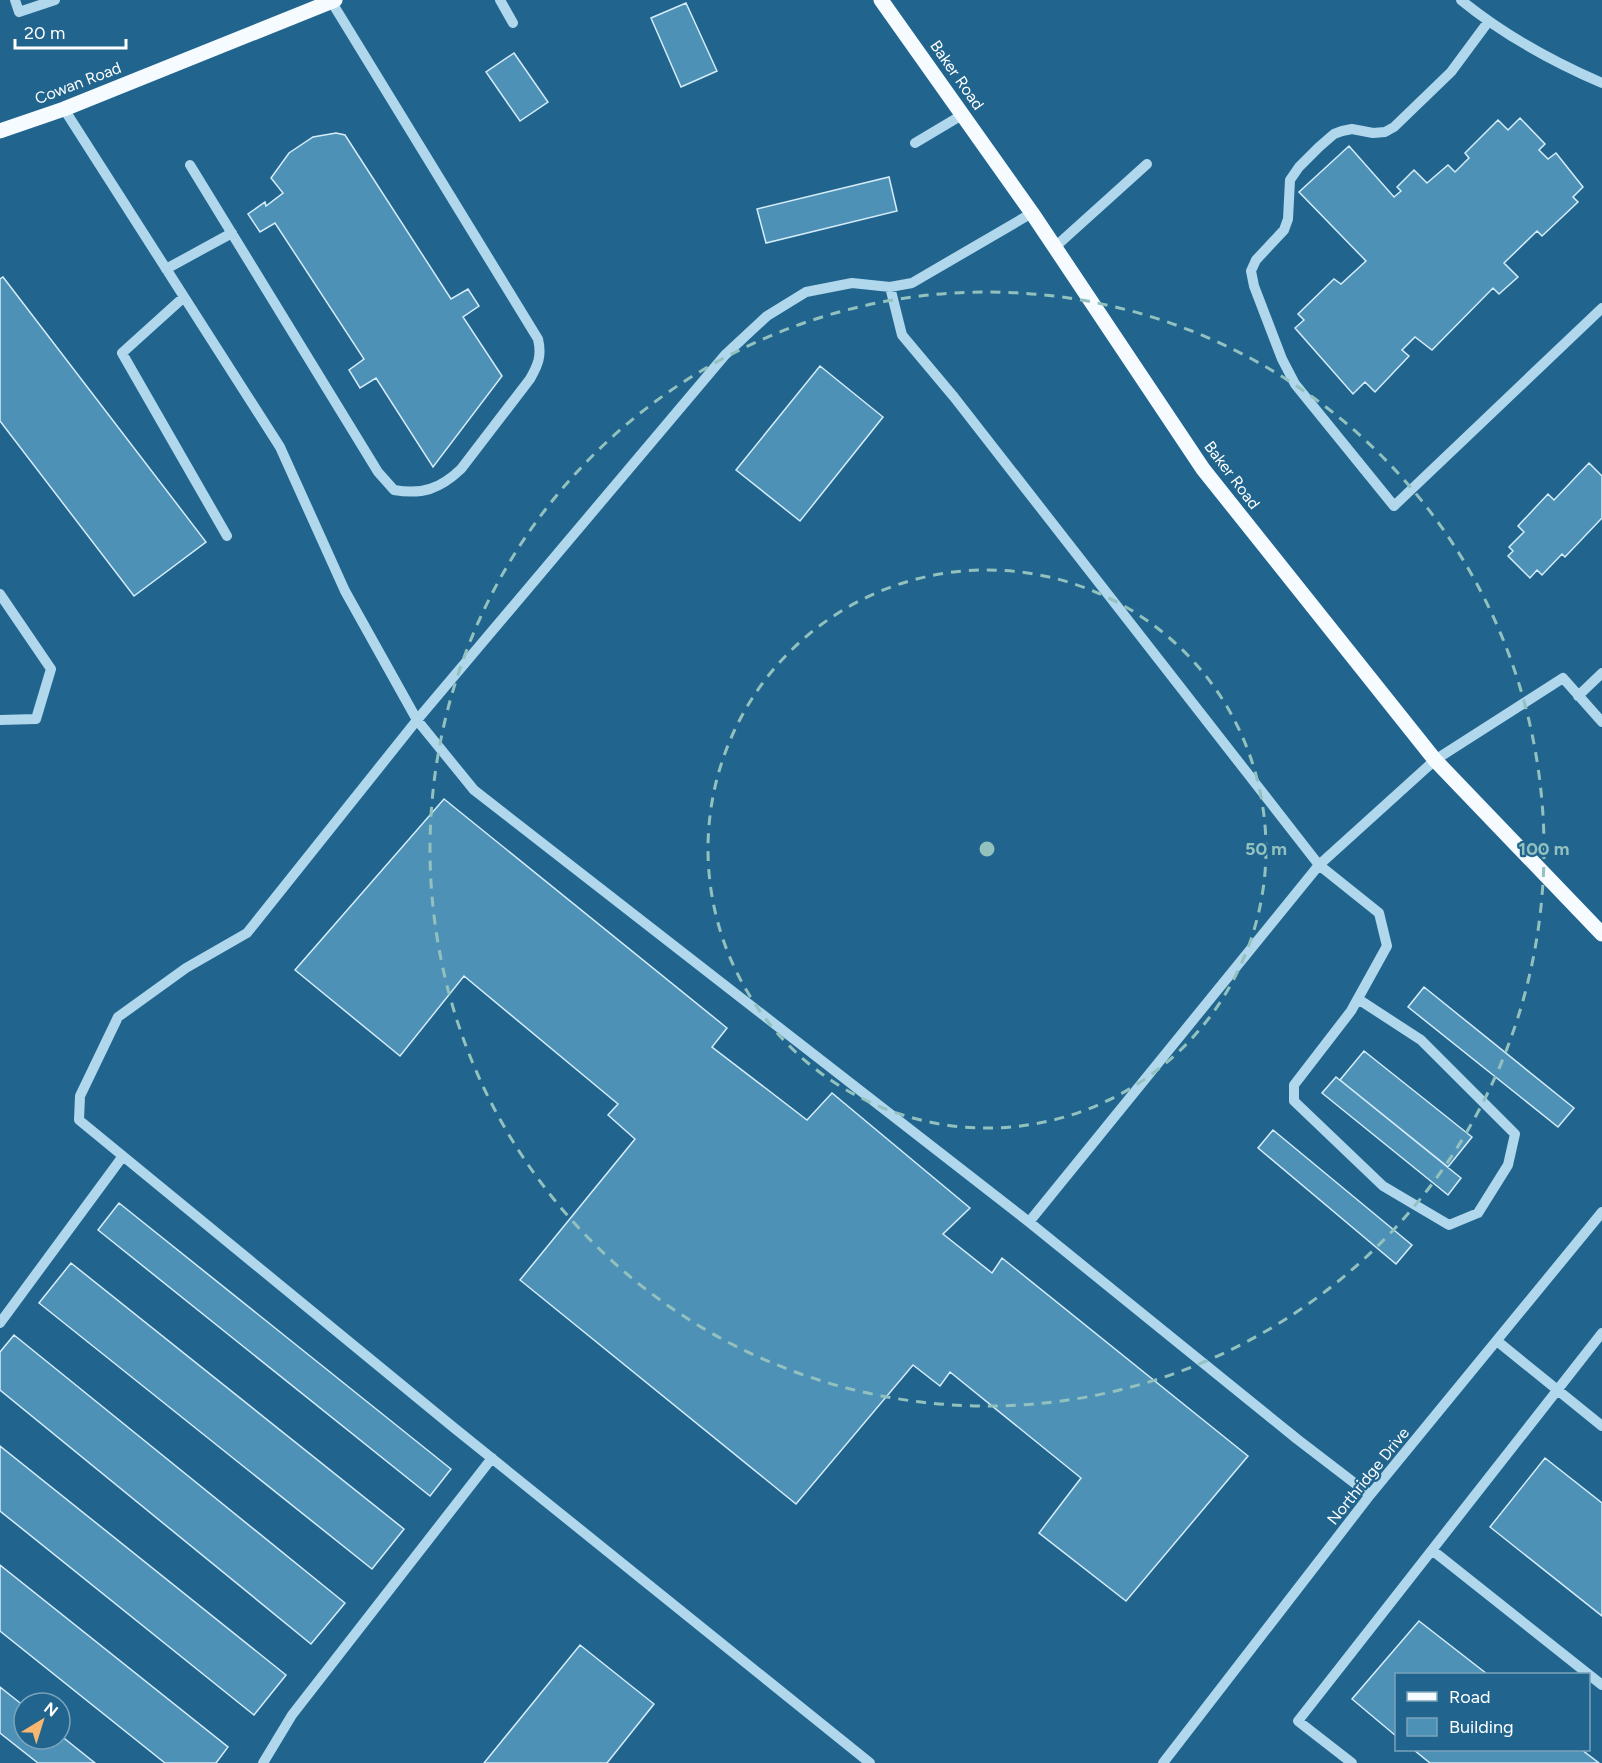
<svg xmlns="http://www.w3.org/2000/svg" width="1602" height="1763" viewBox="0 0 1602 1763" font-family="Figtree,sans-serif">
	<style>
		.building { fill: #4e91b7; stroke: #d5ecf9; stroke-width: 1.5 }
		.lines { fill: none; stroke-linecap: round; stroke-linejoin: round }
		.minor { stroke: #b0d7ec; stroke-width: 10 }
		.major { stroke: #f5fbff; stroke-width: 15 }
		.ring { fill: none; stroke: #93c1be; stroke-width: 3; stroke-dasharray: 10 8 }
		.labels { text-anchor: middle; dominant-baseline: central; stroke-width: 4.5; stroke-linejoin: round; paint-order: stroke }
		.street-label { font-size: 16px; fill: #fff; stroke: #21658e }
		.centre { fill: #93c1be; stroke: #21658e; stroke-width: 3 }
		.ring-label { font-size: 18px; text-anchor: middle; font-weight: bold; fill: #93c1be; stroke: #21658e; stroke-width: 4.5; stroke-linejoin: round; paint-order: stroke }
	</style>
	<rect width="100%" height="100%" fill="#21658e"/>
	<path class="building" d="M 686,3 L 717,71 L 681,87 L 651,18 Z
		M 514,53 L 548,102 L 520,121 L 486,72 Z
		M 1520,118 L 1545,144 L 1539,150 L 1548,159 L 1556,153 L 1583,187 L 1573,197 L 1578,202 L 1542,236 L 1537,231 L 1504,263 L 1518,277 L 1499,294 L 1493,288 L 1432,350 L 1415,337 L 1402,350 L 1409,356 L 1375,392 L 1365,382 L 1353,394 L 1295,328 L 1304,320 L 1298,314 L 1334,279 L 1341,284 L 1366,261 L 1299,192 L 1349,146 L 1394,197 L 1401,191 L 1397,187 L 1414,170 L 1427,183 L 1448,165 L 1455,172 L 1469,158 L 1465,153 L 1498,120 L 1508,130 Z
		M 336,133 L 345,135 L 451,299 L 468,289 L 479,306 L 463,317 L 502,376 L 433,467 L 376,378 L 360,388 L 349,370 L 364,359 L 275,223 L 260,232 L 248,214 L 265,202 L 266,206 L 283,193 L 271,178 L 289,153 L 313,137 Z
		M 889,177 L 897,211 L 766,243 L 757,209 Z
		M 3,277 L 206,542 L 134,596 L 0,421 L 0,279 Z
		M 820,366 L 883,417 L 800,521 L 736,470 Z
		M 1589,463 L 1602,476 L 1602,518 L 1565,557 L 1562,554 L 1542,575 L 1537,570 L 1530,578 L 1508,556 L 1513,551 L 1509,547 L 1524,532 L 1518,526 L 1548,494 L 1554,500 Z
		M 444,799 L 727,1028 L 712,1047 L 807,1120 L 832,1093 L 970,1208 L 943,1234 L 992,1273 L 1002,1258 L 1248,1456 L 1126,1601 L 1039,1533 L 1081,1478 L 950,1372 L 940,1386 L 913,1365 L 796,1504 L 520,1280 L 635,1139 L 608,1115 L 618,1104 L 464,976 L 400,1056 L 295,970 Z
		M 1424,987 L 1574,1108 L 1558,1127 L 1408,1007 Z
		M 1364,1051 L 1472,1137 L 1448,1167 L 1340,1080 Z
		M 1336,1077 L 1461,1178 L 1448,1195 L 1322,1093 Z
		M 1273,1130 L 1412,1245 L 1396,1264 L 1258,1148 Z
		M 119,1203 L 451,1469 L 430,1496 L 98,1230 Z
		M 71,1263 L 404,1529 L 372,1569 L 39,1303 Z
		M 14,1335 L 345,1603 L 311,1644 L 0,1390 L 0,1352 Z
		M 0,1446 L 286,1675 L 254,1715 L 0,1511 Z
		M 1545,1458 L 1602,1503 L 1602,1616 L 1490,1527 Z
		M 0,1565 L 228,1747 L 216,1763 L 165,1763 L 0,1631 Z
		M 1419,1621 L 1487,1674 L 1396,1674 L 1396,1736 L 1352,1699 Z
		M 580,1645 L 654,1704 L 607,1763 L 484,1763 Z
		M 0,1687 L 24,1706 L 24,1739 L 60,1739 L 60,1735 L 95,1763 L 38,1763 L 0,1733 Z
		M 1414,1750 L 1582,1750 L 1599,1763 L 1430,1763 Z"/>
	<g class="lines">
		<path class="minor" d="M 15,0 L 19,12 L 55,0
			M 500,0 L 513,23
			M 1461,0 C 1504,35 1551,61 1602,83
			M 1488,22 L 1451,72 L 1394,127 L 1385,132 L 1373,133 L 1352,129 L 1342,131 L 1334,134 L 1319,147 L 1299,167 L 1290,180 L 1288,219 L 1284,230 L 1256,260 L 1251,271 L 1254,286 L 1282,359 L 1295,384 L 1394,506 L 1602,308
			M 64,109 L 280,447 L 345,591 L 417,720 L 474,790 L 1029,1222 L 1297,1439 L 1370,1495
			M 915,143 L 962,115
			M 190,165 L 378,472 L 394,490 C 422,495 440,489 461,469 L 530,379 C 538,365 542,356 538,339 L 331,1
			M 1055,247 L 1147,164
			M 166,269 L 232,233
			M 890,287 L 902,335 L 954,397 L 1319,865 L 1379,913 L 1387,946 L 1351,1011 L 1294,1085 L 1294,1101 L 1383,1186 L 1449,1225 L 1478,1213 L 1508,1165 L 1515,1134 L 1421,1040 L 1358,999
			M 184,297 L 122,353 L 227,536
			M 0,594 L 51,669 L 36,719 L 0,720
			M 1578,696 L 1602,673
			M 1029,1222 L 1319,865 L 1435,760 L 1563,678 L 1602,722
			M 0,1323 L 123,1156
			M 1497,1341 L 1602,1426
			M 1432,1550 L 1602,1685
			M 263,1763 L 292,1715 L 492,1458
			M 870,1763 L 453,1427 L 79,1120 L 80,1096 L 118,1017 L 186,968 L 247,933 L 417,720 L 725,355 L 767,316 L 806,292 L 852,283 L 890,287 L 912,283 L 1032,213
			M 1163,1763 L 1370,1495 L 1602,1212
			M 1352,1763 L 1298,1721 L 1602,1333"/>
		<path class="major" d="M 881,0 L 1032,213 L 1203,469 L 1435,760 L 1602,934
			M 0,131 L 64,109 L 335,0"/>
	</g>
	<g class="ring">
		<circle cx="987" cy="849" r="279"/>
		<circle cx="987" cy="849" r="557"/>
	</g>
	<g class="labels">
		<g class="street-label">
			<text transform="translate(957 75) rotate(55)">Baker Road</text>
			<text transform="translate(78 83) rotate(-21)">Cowan Road</text>
			<text transform="translate(1232 475) rotate(53)">Baker Road</text>
			<text transform="translate(1368 1476) rotate(-51)">Northridge Drive</text>
		</g>
	</g>
	<circle cx="987" cy="849" r="9" class="centre"/>
	<g class="ring-label">
		<text x="1266" y="855">50 m</text>
		<text x="1544" y="855">100 m</text>
	</g>
	<rect x="1395" y="1673" width="195" height="78" fill="#21658e" stroke="#7aa3bb" stroke-width="1.5"/>
	<rect x="1407" y="1692" width="30" height="9" fill="#f5fbff" stroke="#7aa3bb" stroke-width="1.5"/>
	<text x="1449" y="1703" font-size="18" fill="#ffffff">Road</text>
	<rect x="1407" y="1718" width="30" height="18" fill="#4e91b7" stroke="#7aa3bb" stroke-width="1.5"/>
	<text x="1449" y="1733" font-size="18" fill="#ffffff">Building</text>
	<g transform="translate(42 1721) rotate(38)"><circle r="28" fill="#21658e" stroke="#7aa3bb" stroke-width="1.5"/>
	<path d="M0-4.5L10 22L0 15L-10 22Z" fill="#f8b771"/>
	<text y="-9" font-size="16" font-weight="bold" text-anchor="middle" fill="#ffffff">N</text>
	</g>
	<path d="M15 39v9h111v-9" fill="none" stroke="#ffffff" stroke-width="3"/>
	<text x="24" y="39" font-size="18" fill="#ffffff" stroke="#21658e" stroke-width="4.5" paint-order="stroke">20 m</text>
</svg>
